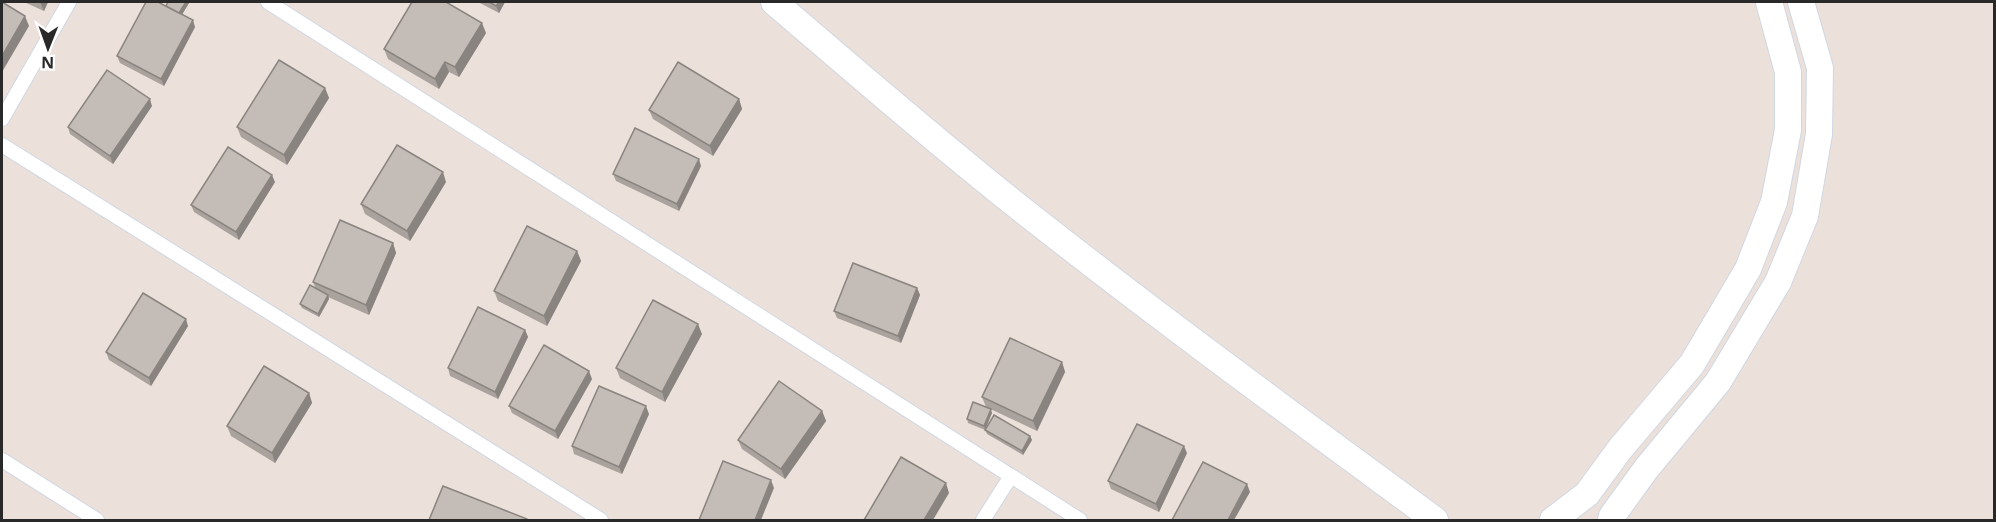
<svg xmlns="http://www.w3.org/2000/svg" width="1996" height="522" viewBox="0 0 1996 522" font-family="'Open Sans',sans-serif">
<style>
.lines{fill:none;stroke-linecap:round;stroke-linejoin:round}
.lane-casing{stroke:#cfd7e3;stroke-width:16}
.street-casing{stroke:#cfd7e3;stroke-width:28}
.lane{stroke:#fff;stroke-width:14}
.street{stroke:#fff;stroke-width:26}
.wall{fill:#a9a29d}
.shaded-wall{fill:#89847f}
.building{fill:#c4bcb6;stroke:#89847f;stroke-width:1.5}
</style>
<rect width="100%" height="100%" fill="#ece0da"/>
<g class="lines">
<!-- lane casing -->
<g class="lane-casing">
<g id="lane">
<polyline points="268,2 1080,520"/>
<polyline points="2,119 69,2"/>
<polyline points="2,145 601,520"/>
<polyline points="2,460 97,520"/>
<polyline points="983,520 1011,476"/>
</g>
</g>
<!-- street casing -->
<g class="street-casing">
<g id="street">
<path d="M774 2C861 76 948 152 1039 223 1169 325 1302 422 1435 520"/>
<polyline points="1553,520 1587,494 1620,449 1692,364 1748,269 1774,202 1788,130 1788,72 1769,2"/>
<polyline points="1611,520 1612,516 1646,469 1718,382 1778,282 1805,216 1819,134 1820,68 1801,2"/>
</g>
</g>
<!-- lane -->
<use href="#lane" class="lane"/>
<!-- street -->
<use href="#street" class="street"/>
</g>
<!-- wall -->
<g class="wall">
<polygon points="24,2 48,2 44,11"/>
<polygon points="478,2 505,2 499,13"/>
<polygon points="189,3 182,14 195,27 164,86 120,63 117,56 166,6"/>
<polygon points="486,33 459,77 449,72 439,89 388,59 384,49"/>
<polygon points="325,88 329,98 287,165 241,137 237,127"/>
<polygon points="739,99 742,109 713,156 653,119 649,110"/>
<polygon points="152,106 113,164 70,134 68,127"/>
<polygon points="701,166 679,211 616,181 613,174"/>
<polygon points="275,182 239,240 194,212 191,205"/>
<polygon points="446,182 410,241 365,214 361,204"/>
<polygon points="393,243 396,253 369,315 328,297 329,299 319,317 302,308 300,304 316,289 313,282"/>
<polygon points="577,251 581,261 547,326 498,301 494,291"/>
<polygon points="917,288 920,295 901,343 837,318 834,311"/>
<polygon points="188,326 151,386 109,360 106,352"/>
<polygon points="525,330 528,337 498,399 450,376 448,368"/>
<polygon points="702,334 665,402 620,378 616,368"/>
<polygon points="1062,362 1065,372 1037,431 986,407 982,397"/>
<polygon points="592,379 558,439 512,413 509,406"/>
<polygon points="309,393 312,403 275,463 231,436 227,426"/>
<polygon points="822,411 826,421 785,479 742,449 738,440"/>
<polygon points="992,413 985,430 968,423 967,419"/>
<polygon points="649,414 622,474 574,454 572,446"/>
<polygon points="985,430 1030,436 1032,440 1023,455 987,434"/>
<polygon points="1187,453 1159,512 1111,489 1108,481"/>
</g>
<!-- shaded-wall -->
<g class="shaded-wall">
<polygon points="40,2 48,2 44,11"/>
<polygon points="186,2 188,2 189,3 180,18 178,14"/>
<polygon points="499,2 505,2 499,13 496,6"/>
<polygon points="25,16 29,26 2,72 2,56"/>
<polygon points="193,20 195,27 164,86 161,79"/>
<polygon points="482,23 486,33 459,77 455,67"/>
<polygon points="445,62 449,72 439,89 435,79"/>
<polygon points="325,88 329,98 287,165 284,155"/>
<polygon points="150,99 152,106 113,164 110,156"/>
<polygon points="739,99 742,109 713,156 710,146"/>
<polygon points="699,159 701,166 679,211 677,204"/>
<polygon points="443,172 446,182 410,241 407,231"/>
<polygon points="272,175 275,182 239,240 236,232"/>
<polygon points="393,243 396,253 369,315 366,305"/>
<polygon points="577,251 581,261 547,326 544,316"/>
<polygon points="917,288 920,295 901,343 898,336"/>
<polygon points="328,295 329,299 319,317 318,314"/>
<polygon points="186,319 188,326 151,386 149,378"/>
<polygon points="698,324 702,334 665,402 662,392"/>
<polygon points="525,330 528,337 498,399 495,392"/>
<polygon points="1062,362 1065,372 1037,431 1033,421"/>
<polygon points="589,371 592,379 558,439 555,431"/>
<polygon points="309,393 312,403 275,463 272,453"/>
<polygon points="646,406 649,414 622,474 619,467"/>
<polygon points="991,409 992,413 985,430 984,426"/>
<polygon points="822,411 826,421 785,479 781,469"/>
<polygon points="1030,436 1032,440 1023,455 1022,451"/>
<polygon points="1184,446 1187,453 1159,512 1156,504"/>
<polygon points="771,480 774,488 761,520 755,520"/>
<polygon points="946,483 949,493 933,520 924,520"/>
<polygon points="1247,484 1250,492 1234,520 1228,520"/>
</g>
<!-- building -->
<g class="building">
<polygon points="2,2 25,16 2,56"/>
<polygon points="146,2 158,2 193,20 161,79 117,56"/>
<polygon points="168,2 186,2 179,13 166,6"/>
<polygon points="412,2 446,2 482,23 455,67 445,62 435,79 384,49"/>
<polygon points="489,2 499,2 496,6"/>
<polygon points="279,60 325,88 284,155 237,127"/>
<polygon points="678,62 739,99 710,146 649,110"/>
<polygon points="107,70 150,99 110,156 68,127"/>
<polygon points="635,128 699,159 677,204 613,174"/>
<polygon points="397,145 443,172 407,231 361,204"/>
<polygon points="228,147 272,175 236,232 191,205"/>
<polygon points="340,220 393,243 366,305 313,282"/>
<polygon points="527,226 577,251 544,316 494,291"/>
<polygon points="853,263 917,288 898,336 834,311"/>
<polygon points="310,285 328,295 318,314 300,304"/>
<polygon points="143,293 186,319 149,378 106,352"/>
<polygon points="653,300 698,324 662,392 616,368"/>
<polygon points="478,307 525,330 495,392 448,368"/>
<polygon points="1010,338 1062,362 1033,421 982,397"/>
<polygon points="544,345 589,371 555,431 509,406"/>
<polygon points="264,366 309,393 272,453 227,426"/>
<polygon points="779,381 822,411 781,469 738,440"/>
<polygon points="599,386 646,406 619,467 572,446"/>
<polygon points="973,402 991,409 984,426 967,419"/>
<polygon points="994,415 1030,436 1022,451 985,430"/>
<polygon points="1137,424 1184,446 1156,504 1108,481"/>
<polygon points="901,457 946,483 924,520 864,520"/>
<polygon points="723,461 771,480 755,520 699,520"/>
<polygon points="1203,462 1247,484 1228,520 1172,520"/>
<polygon points="443,486 527,519 527,520 429,520"/>
</g>
<!-- border -->
<rect width="1996" height="522" fill="none" stroke="#292929" stroke-width="6"/>
<!-- north arrow -->
<g transform="translate(48 48) rotate(181)" stroke="#ffffff" stroke-width="4.5" paint-order="stroke">
<path d="M0-4.5L10 22L0 15L-10 22Z" fill="#292929"/>
<text y="-9" font-size="16" font-weight="bold" text-anchor="middle" fill="#292929">N</text>
</g>
</svg>
